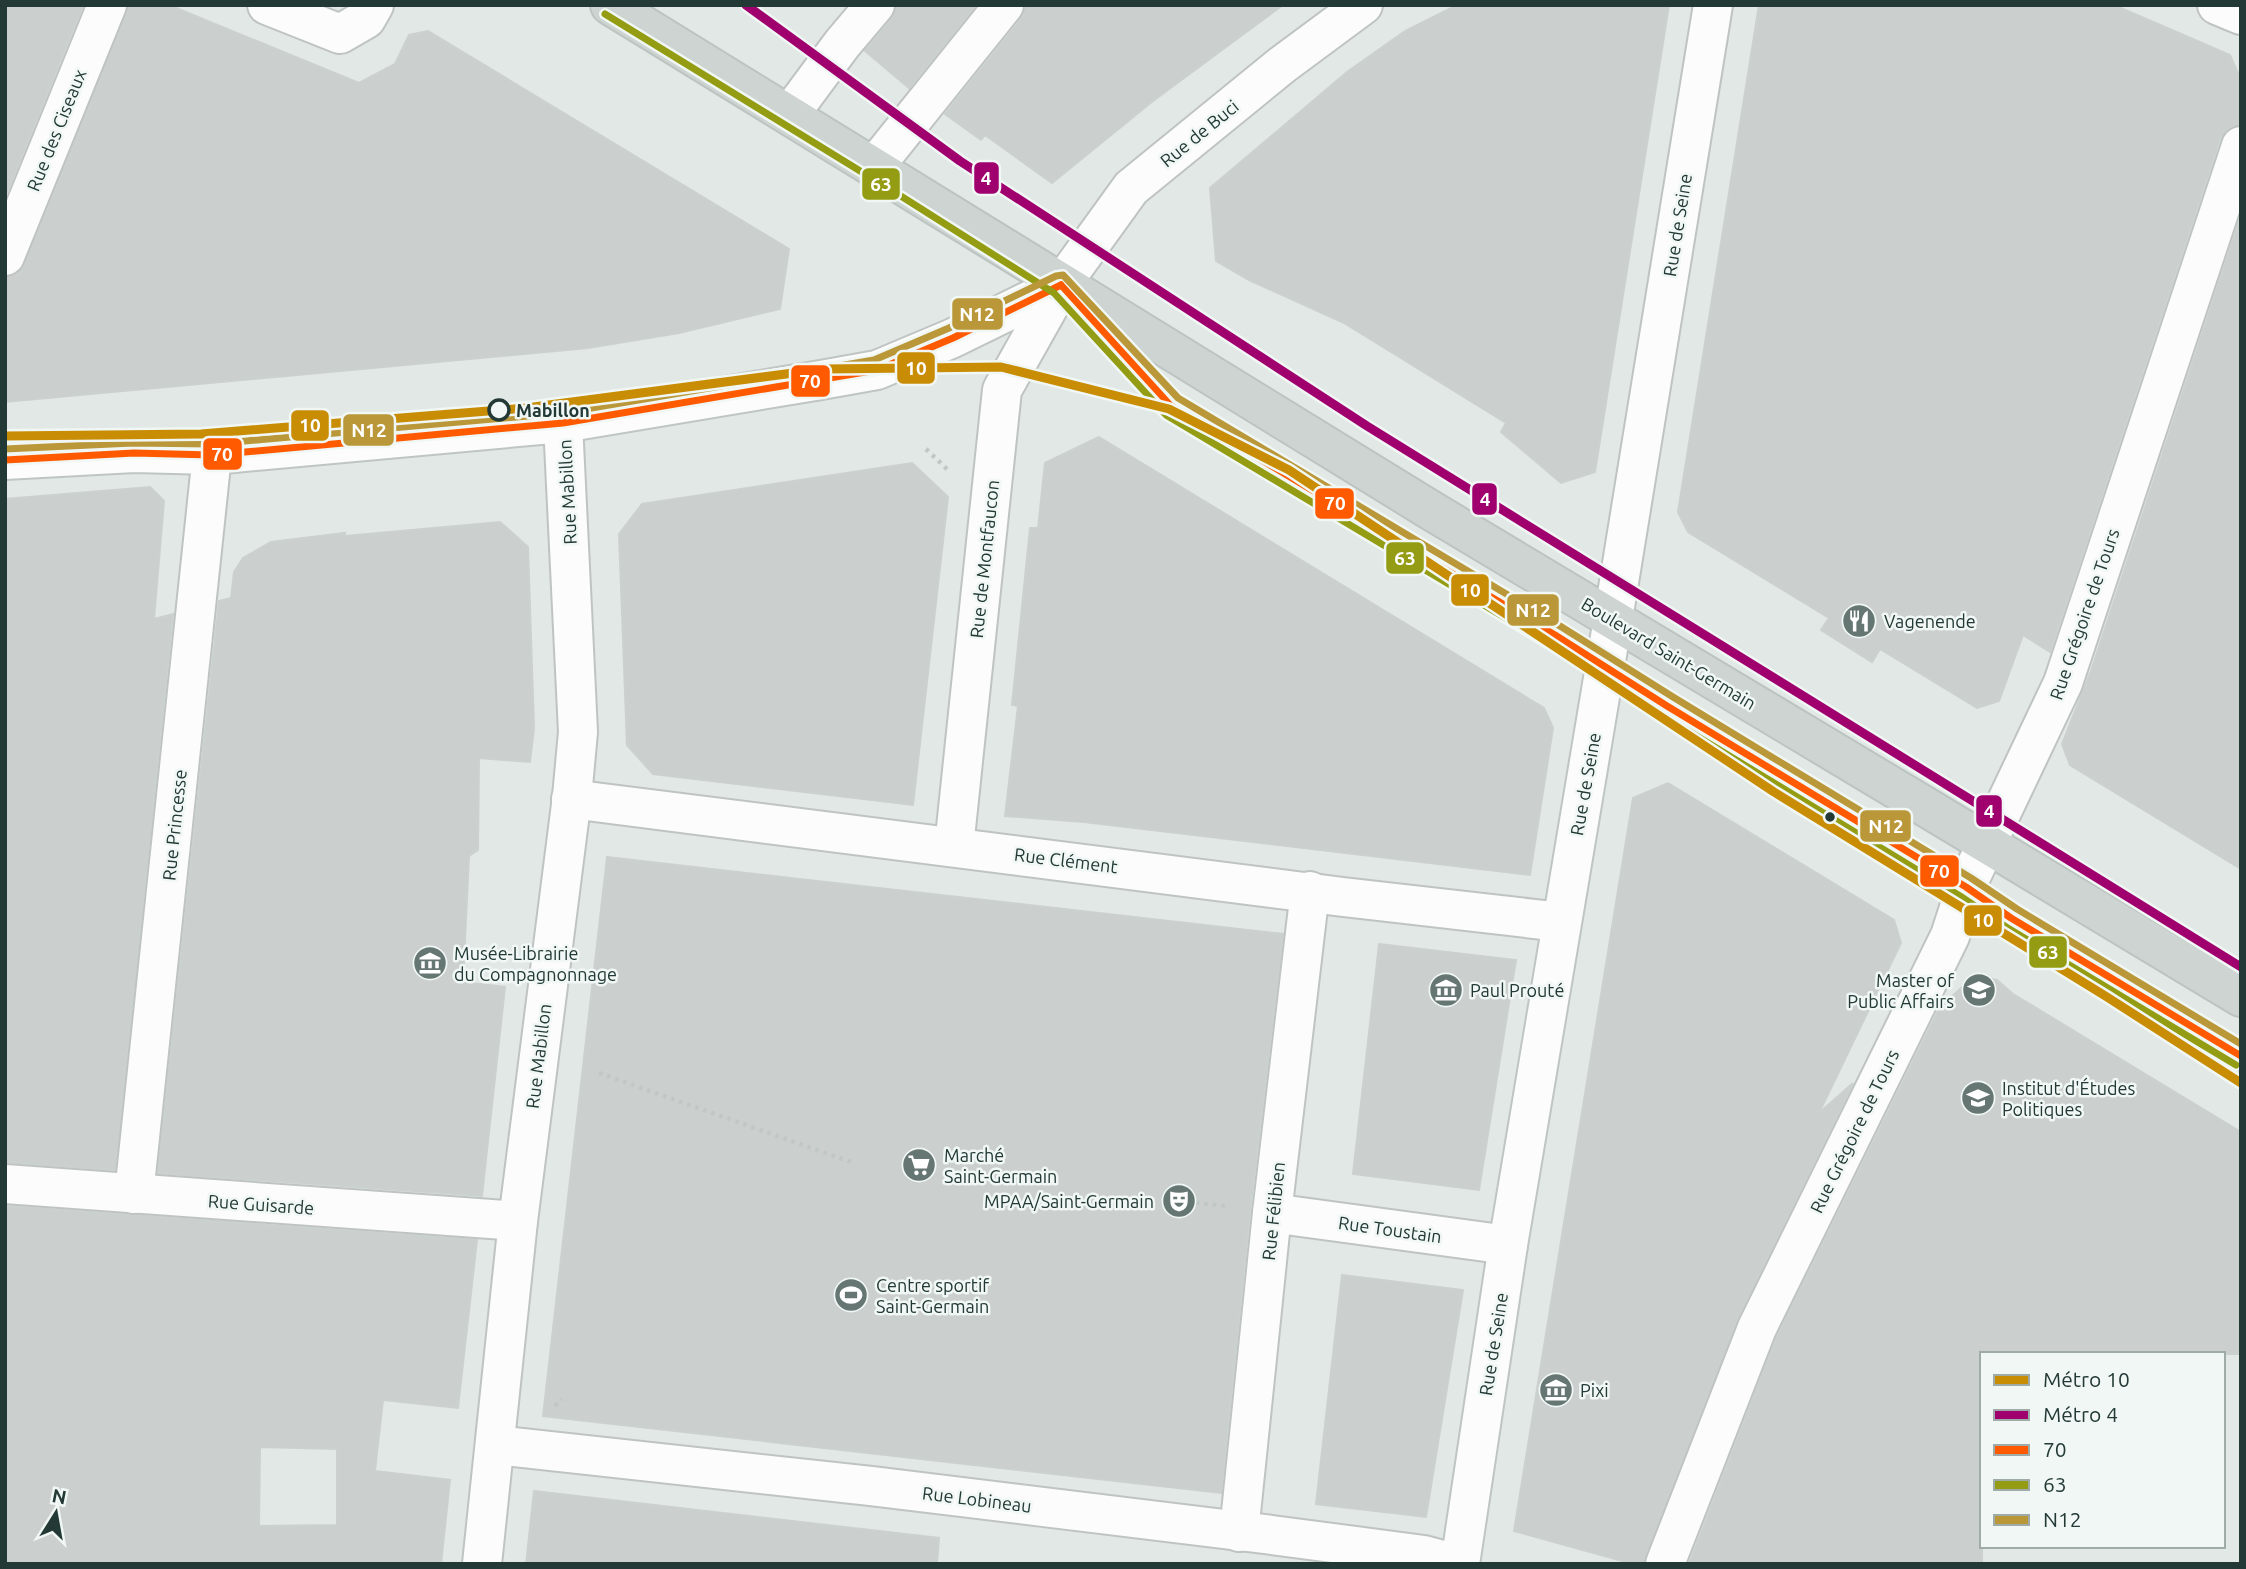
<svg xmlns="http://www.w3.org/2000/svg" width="2246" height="1569" viewBox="0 0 2246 1569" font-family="Ubuntu,sans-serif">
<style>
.building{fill:#cbd0ce;stroke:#cbd1ce;stroke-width:2;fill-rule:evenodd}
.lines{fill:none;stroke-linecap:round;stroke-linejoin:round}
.lane-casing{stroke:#bfc4c2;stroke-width:30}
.street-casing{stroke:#bfc4c2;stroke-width:42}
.secondary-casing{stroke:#bfc5c3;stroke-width:42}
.primary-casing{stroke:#bcc4c2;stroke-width:42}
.path{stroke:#c0c8c5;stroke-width:4.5;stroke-dasharray:3.5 5;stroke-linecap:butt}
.lane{stroke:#fbfcfb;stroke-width:26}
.street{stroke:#fbfcfb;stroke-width:38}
.secondary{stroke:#fbfcfb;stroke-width:38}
.primary{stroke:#cdd4d2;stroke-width:38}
.bus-1-casing{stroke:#f0f7f4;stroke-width:12}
.bus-2-casing{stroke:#f0f7f4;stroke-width:12}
.bus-3-casing{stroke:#f0f7f4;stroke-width:12}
.bus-1{stroke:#ff5a00;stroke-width:7}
.bus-2{stroke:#949c13;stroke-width:7}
.bus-3{stroke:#ba9839;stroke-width:7}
.metro-1-casing{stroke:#f0f7f4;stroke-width:14}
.metro-2-casing{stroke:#f0f7f4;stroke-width:14}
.metro-1{stroke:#c98d05;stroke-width:9}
.metro-2{stroke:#a0006e;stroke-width:9}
.stop-dot{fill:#f0f7f4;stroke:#223935;stroke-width:3.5}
.bus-dot{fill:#223935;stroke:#f0f7f4;stroke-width:2.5}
.labels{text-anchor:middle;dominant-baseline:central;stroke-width:5;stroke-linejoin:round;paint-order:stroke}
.street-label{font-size:18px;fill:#223935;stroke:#f0f7f4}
.stop-label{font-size:18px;font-weight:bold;fill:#223935;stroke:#f0f7f4;text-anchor:start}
.poi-label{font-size:18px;fill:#223935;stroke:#f0f7f4;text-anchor:start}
.line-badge{stroke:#f0f7f4;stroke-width:2.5}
.badge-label{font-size:19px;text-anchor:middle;font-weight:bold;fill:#fff}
</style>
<rect width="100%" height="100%" fill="#e2e8e5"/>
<!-- building -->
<g class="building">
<polygon points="5,5 83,5 5,197"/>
<polygon points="128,5 169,5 359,83 395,64 409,35 428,31 789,249 780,309 679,333 588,348 5,402 5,277 18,274 25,264 127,13"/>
<polygon points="896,5 976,5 909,88 865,51 892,19"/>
<polygon points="1025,5 1283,5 1153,101 1052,183 985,135 981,140 945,114 1021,19"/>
<polygon points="1457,5 1669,5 1595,472 1561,483 1501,432 1506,423 1344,323 1249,280 1216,261 1210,188 1347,72 1405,31"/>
<polygon points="1759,5 2114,5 2230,55 2241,80 2241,125 2227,129 2220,139 2050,652 2023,635 1999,701 1977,708 1880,649 1872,662 1821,630 1829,618 1688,532 1678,512"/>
<polygon points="2241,216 2241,869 2070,765 2062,744 2091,671"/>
<polygon points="1099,437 1544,708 1553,728 1530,875 1084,822 1005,816 1018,706 1012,705 1030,528 1038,528 1045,463"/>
<polygon points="912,463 948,497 913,805 653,774 627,745 619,534 642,504"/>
<polygon points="150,487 164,501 154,619 173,614 115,1170 5,1162 5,499"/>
<polygon points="500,522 528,547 534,728 530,762 479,758 478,850 469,856 463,982 505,987 482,1196 158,1173 219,601 231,598 234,572 243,558 271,542 345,533 345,536"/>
<polygon points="1668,783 1894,920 1901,943 1819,1113 1853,1083 1737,1320 1645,1556 1644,1564 1633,1564 1514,1531 1633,798"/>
<polygon points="607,857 1283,934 1250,1211 1221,1493 543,1416"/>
<polygon points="1379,944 1516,960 1479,1190 1353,1174"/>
<polygon points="1980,977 1997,980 2013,994 2241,1132 2241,1354 1982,1354 1982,1564 1689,1564 1777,1337 1940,1007 1970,980"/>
<path d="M5 1206 477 1240 458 1408 383 1400 375 1471 450 1480 441 1564H5ZM260 1447 337 1449V1525L259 1526Z"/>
<polygon points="1342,1275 1463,1290 1426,1517 1316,1504"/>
<polygon points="534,1491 939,1538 937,1564 526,1564"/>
</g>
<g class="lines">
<!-- lane casing -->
<g class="lane-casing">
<polyline id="lane" points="1081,307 1171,406 1555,635 1667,706 1966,887 2011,918 2241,1056"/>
</g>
<!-- street casing -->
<g class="street-casing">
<g id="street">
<polyline points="267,5 340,34 366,19 374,5"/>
<polyline points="2217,5 2241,15"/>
<polyline points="790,114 842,44 875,5"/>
<polyline points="874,167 1004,5"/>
<polyline points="5,256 107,5"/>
<polyline points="1613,619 1713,5"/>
<polyline points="571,799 1343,897 1561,922"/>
<polyline points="954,847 1002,390 1061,285 1131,188 1282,65 1363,5"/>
<polyline points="5,1184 518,1221"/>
<polyline points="134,1194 212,455"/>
<polyline points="1272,1213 1508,1245"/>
<polyline points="496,1445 871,1486 1272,1535 1424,1555 1457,1564"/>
<polyline points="1239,1532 1272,1213 1310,891"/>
<polyline points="482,1564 518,1221 572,797 578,732 563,423"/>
<polyline points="1665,1564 1757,1328 1950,936 1966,887 2063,683 2241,146"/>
</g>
</g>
<!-- secondary casing -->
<g class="secondary-casing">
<g id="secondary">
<polyline points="5,460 134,453 212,455 563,423 821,380 877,370 953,338 1061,285"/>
<polyline points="1460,1564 1508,1245 1613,619"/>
</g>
</g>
<!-- primary casing -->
<g class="primary-casing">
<path id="primary" d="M610 5C883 171 1153 342 1427 508 1697 672 1971 832 2241 997"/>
</g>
<!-- path -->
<g class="path">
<polyline points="926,449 948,470"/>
<polyline points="599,1073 851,1162"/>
<polyline points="1179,1201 1227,1206"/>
<polyline points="555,1406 562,1399"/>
</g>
<!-- lane -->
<use href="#lane" class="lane"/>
<!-- street -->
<use href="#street" class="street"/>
<!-- secondary -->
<use href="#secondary" class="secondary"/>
<!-- primary -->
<use href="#primary" class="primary"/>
<!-- bus-1 casing -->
<g class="bus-1-casing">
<g id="bus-1">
<polyline points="1061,285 1171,406 1555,635 1667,706 1966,887 2011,918 2241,1056"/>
<polyline points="5,460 134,453 212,455 563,423 877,370 953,338 1061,285"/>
</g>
</g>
<!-- bus-2 casing -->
<g class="bus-2-casing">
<polyline id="bus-2" points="605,14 904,198 1054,293 1166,415 1549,644 1662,715 1960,896 2006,927 2236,1065"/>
</g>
<!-- bus-3 casing -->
<g class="bus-3-casing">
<polyline id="bus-3" points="5,449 133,443 212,444 562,413 874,360 949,328 1056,276 1063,275 1178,398 1560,626 1673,697 1971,878 2017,909 2241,1044"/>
</g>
<!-- bus-1 -->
<use href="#bus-1" class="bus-1"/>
<!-- bus-2 -->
<use href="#bus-2" class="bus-2"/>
<!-- bus-3 -->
<use href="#bus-3" class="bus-3"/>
<!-- metro-1 casing -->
<g class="metro-1-casing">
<polyline id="metro-1" points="5,436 201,434 526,408 824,369 1001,367 1169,409 1289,470 1774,792 2107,997 2241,1083"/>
</g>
<!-- metro-2 casing -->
<g class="metro-2-casing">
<polyline id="metro-2" points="746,5 960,161 1367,426 2241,967"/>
</g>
<!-- metro-1 -->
<use href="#metro-1" class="metro-1"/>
<!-- metro-2 -->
<use href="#metro-2" class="metro-2"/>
</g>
<!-- icons -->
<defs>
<g id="restaurant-disc" transform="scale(1.75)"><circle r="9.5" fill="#657673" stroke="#f0f7f4"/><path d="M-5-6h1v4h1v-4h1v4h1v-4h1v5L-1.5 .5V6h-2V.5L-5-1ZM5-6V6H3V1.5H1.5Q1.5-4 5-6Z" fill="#fff"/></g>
<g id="museum-disc" transform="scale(1.75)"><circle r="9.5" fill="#657673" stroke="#f0f7f4"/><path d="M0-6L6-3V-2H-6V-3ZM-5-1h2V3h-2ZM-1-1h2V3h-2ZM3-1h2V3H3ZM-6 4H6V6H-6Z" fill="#fff"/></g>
<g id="university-disc" transform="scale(1.75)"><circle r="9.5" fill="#657673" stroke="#f0f7f4"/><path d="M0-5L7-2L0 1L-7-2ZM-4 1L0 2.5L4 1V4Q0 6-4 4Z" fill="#fff"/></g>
<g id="supermarket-disc" transform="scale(1.75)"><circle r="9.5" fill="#657673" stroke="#f0f7f4"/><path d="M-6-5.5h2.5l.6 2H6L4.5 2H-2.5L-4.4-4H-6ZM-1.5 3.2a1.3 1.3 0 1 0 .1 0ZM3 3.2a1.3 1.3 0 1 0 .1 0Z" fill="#fff"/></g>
<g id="theatre-disc" transform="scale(1.75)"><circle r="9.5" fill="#657673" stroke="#f0f7f4"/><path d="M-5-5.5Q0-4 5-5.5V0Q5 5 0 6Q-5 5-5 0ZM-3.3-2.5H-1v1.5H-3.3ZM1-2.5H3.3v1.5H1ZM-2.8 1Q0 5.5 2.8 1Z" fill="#fff"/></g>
<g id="stadium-disc" transform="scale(1.75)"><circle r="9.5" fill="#657673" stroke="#f0f7f4"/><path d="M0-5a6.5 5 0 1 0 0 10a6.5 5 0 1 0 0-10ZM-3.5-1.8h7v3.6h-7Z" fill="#fff"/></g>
</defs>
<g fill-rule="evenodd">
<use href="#restaurant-disc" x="1859" y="621"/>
<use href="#museum-disc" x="430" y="963"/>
<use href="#museum-disc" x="1446" y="990"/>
<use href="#university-disc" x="1979" y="990"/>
<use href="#university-disc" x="1978" y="1098"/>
<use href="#supermarket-disc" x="919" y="1165"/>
<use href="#theatre-disc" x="1179" y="1201"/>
<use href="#stadium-disc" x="851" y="1295"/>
<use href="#museum-disc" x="1556" y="1390"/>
</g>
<!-- markers -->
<circle class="stop-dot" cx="499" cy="410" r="10"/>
<circle class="bus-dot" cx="1830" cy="817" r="6"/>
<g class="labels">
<!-- street labels -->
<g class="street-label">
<text transform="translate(56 130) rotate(-68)">Rue des Ciseaux</text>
<text transform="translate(1199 133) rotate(-39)">Rue de Buci</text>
<text transform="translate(1677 225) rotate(-81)">Rue de Seine</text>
<text transform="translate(567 492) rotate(-93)">Rue Mabillon</text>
<text transform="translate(984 559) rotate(-84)">Rue de Montfaucon</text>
<text transform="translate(2084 614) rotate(-71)">Rue Grégoire de Tours</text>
<text transform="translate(1669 653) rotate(31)">Boulevard Saint-Germain</text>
<text transform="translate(1585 784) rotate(-80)">Rue de Seine</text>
<text transform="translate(174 825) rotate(-84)">Rue Princesse</text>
<text transform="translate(1066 860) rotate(7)">Rue Clément</text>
<text transform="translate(538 1056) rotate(-83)">Rue Mabillon</text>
<text transform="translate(1854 1131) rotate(-64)">Rue Grégoire de Tours</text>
<text transform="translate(261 1204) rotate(4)">Rue Guisarde</text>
<text transform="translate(1273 1211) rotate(-84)">Rue Félibien</text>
<text transform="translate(1390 1229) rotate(8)">Rue Toustain</text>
<text transform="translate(1493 1344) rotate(-81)">Rue de Seine</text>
<text transform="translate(977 1499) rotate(7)">Rue Lobineau</text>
</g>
<!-- stop labels -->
<g class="stop-label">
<text x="516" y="410">Mabillon</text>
</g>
<!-- poi labels -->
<g class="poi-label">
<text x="1884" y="621">Vagenende</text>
<text x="454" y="953">Musée-Librairie<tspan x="454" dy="21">du Compagnonnage</tspan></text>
<text x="1954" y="980" text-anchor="end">Master of<tspan x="1954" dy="21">Public Affairs</tspan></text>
<text x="1470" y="990">Paul Prouté</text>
<text x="2002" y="1088">Institut d'Études<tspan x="2002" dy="21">Politiques</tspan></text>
<text x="944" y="1155">Marché<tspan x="944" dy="21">Saint-Germain</tspan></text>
<text x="1154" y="1201" text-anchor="end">MPAA/Saint-Germain</text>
<text x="876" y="1285">Centre sportif<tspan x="876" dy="21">Saint-Germain</tspan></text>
<text x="1580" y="1390">Pixi</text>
</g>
</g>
<g class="line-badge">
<rect x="973" y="161" width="27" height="34" rx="7" fill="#a0006e"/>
<rect x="861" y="167" width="40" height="34" rx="7" fill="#949c13"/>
<rect x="951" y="297" width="53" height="34" rx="7" fill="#ba9839"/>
<rect x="896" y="351" width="40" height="34" rx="7" fill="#c98d05"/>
<rect x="790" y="364" width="41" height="34" rx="7" fill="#ff5a00"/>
<rect x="290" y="409" width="40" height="33" rx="7" fill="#c98d05"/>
<rect x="342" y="413" width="53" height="34" rx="7" fill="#ba9839"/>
<rect x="202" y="437" width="41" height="34" rx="7" fill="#ff5a00"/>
<rect x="1471" y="482" width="27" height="34" rx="7" fill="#a0006e"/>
<rect x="1314" y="487" width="41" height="33" rx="7" fill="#ff5a00"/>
<rect x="1385" y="541" width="40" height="34" rx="7" fill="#949c13"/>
<rect x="1450" y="573" width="40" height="34" rx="7" fill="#c98d05"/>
<rect x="1506" y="593" width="54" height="34" rx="7" fill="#ba9839"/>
<rect x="1975" y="794" width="28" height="34" rx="7" fill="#a0006e"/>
<rect x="1859" y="809" width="53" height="34" rx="7" fill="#ba9839"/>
<rect x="1919" y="854" width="41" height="34" rx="7" fill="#ff5a00"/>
<rect x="1963" y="904" width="40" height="33" rx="7" fill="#c98d05"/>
<rect x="2028" y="935" width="40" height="34" rx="7" fill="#949c13"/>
</g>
<g class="badge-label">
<text x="986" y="185">4</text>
<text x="881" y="191">63</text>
<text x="977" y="321">N12</text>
<text x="916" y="375">10</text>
<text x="810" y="388">70</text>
<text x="310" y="432">10</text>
<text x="369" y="437">N12</text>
<text x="222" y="461">70</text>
<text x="1485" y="506">4</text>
<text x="1335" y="510">70</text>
<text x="1405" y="565">63</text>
<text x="1470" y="597">10</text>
<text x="1533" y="617">N12</text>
<text x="1989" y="818">4</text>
<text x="1886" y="833">N12</text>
<text x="1939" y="878">70</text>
<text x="1983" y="927">10</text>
<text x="2048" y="959">63</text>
</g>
<!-- border -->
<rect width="2246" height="1569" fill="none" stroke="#223935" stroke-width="14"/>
<!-- legend -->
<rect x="1980" y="1352" width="245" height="196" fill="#f0f7f4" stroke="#9eaba8" stroke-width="2"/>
<rect x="1994" y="1375" width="35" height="10" fill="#c98d05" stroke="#9eaba8" stroke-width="2"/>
<text x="2043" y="1387" font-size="21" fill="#223935">Métro 10</text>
<rect x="1994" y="1410" width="35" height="10" fill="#a0006e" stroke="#9eaba8" stroke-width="2"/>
<text x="2043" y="1422" font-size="21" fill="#223935">Métro 4</text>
<rect x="1994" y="1445" width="35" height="10" fill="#ff5a00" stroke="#9eaba8" stroke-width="2"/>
<text x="2043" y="1457" font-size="21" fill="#223935">70</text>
<rect x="1994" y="1480" width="35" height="10" fill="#949c13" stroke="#9eaba8" stroke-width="2"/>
<text x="2043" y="1492" font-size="21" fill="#223935">63</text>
<rect x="1994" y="1515" width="35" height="10" fill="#ba9839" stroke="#9eaba8" stroke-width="2"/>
<text x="2043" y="1527" font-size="21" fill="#223935">N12</text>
<!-- north arrow -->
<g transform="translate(56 1513) rotate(11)" stroke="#f0f7f4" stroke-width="5" paint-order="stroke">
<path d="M0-5L12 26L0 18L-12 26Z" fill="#223935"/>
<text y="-10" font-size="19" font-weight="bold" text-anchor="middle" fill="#223935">N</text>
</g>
</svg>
